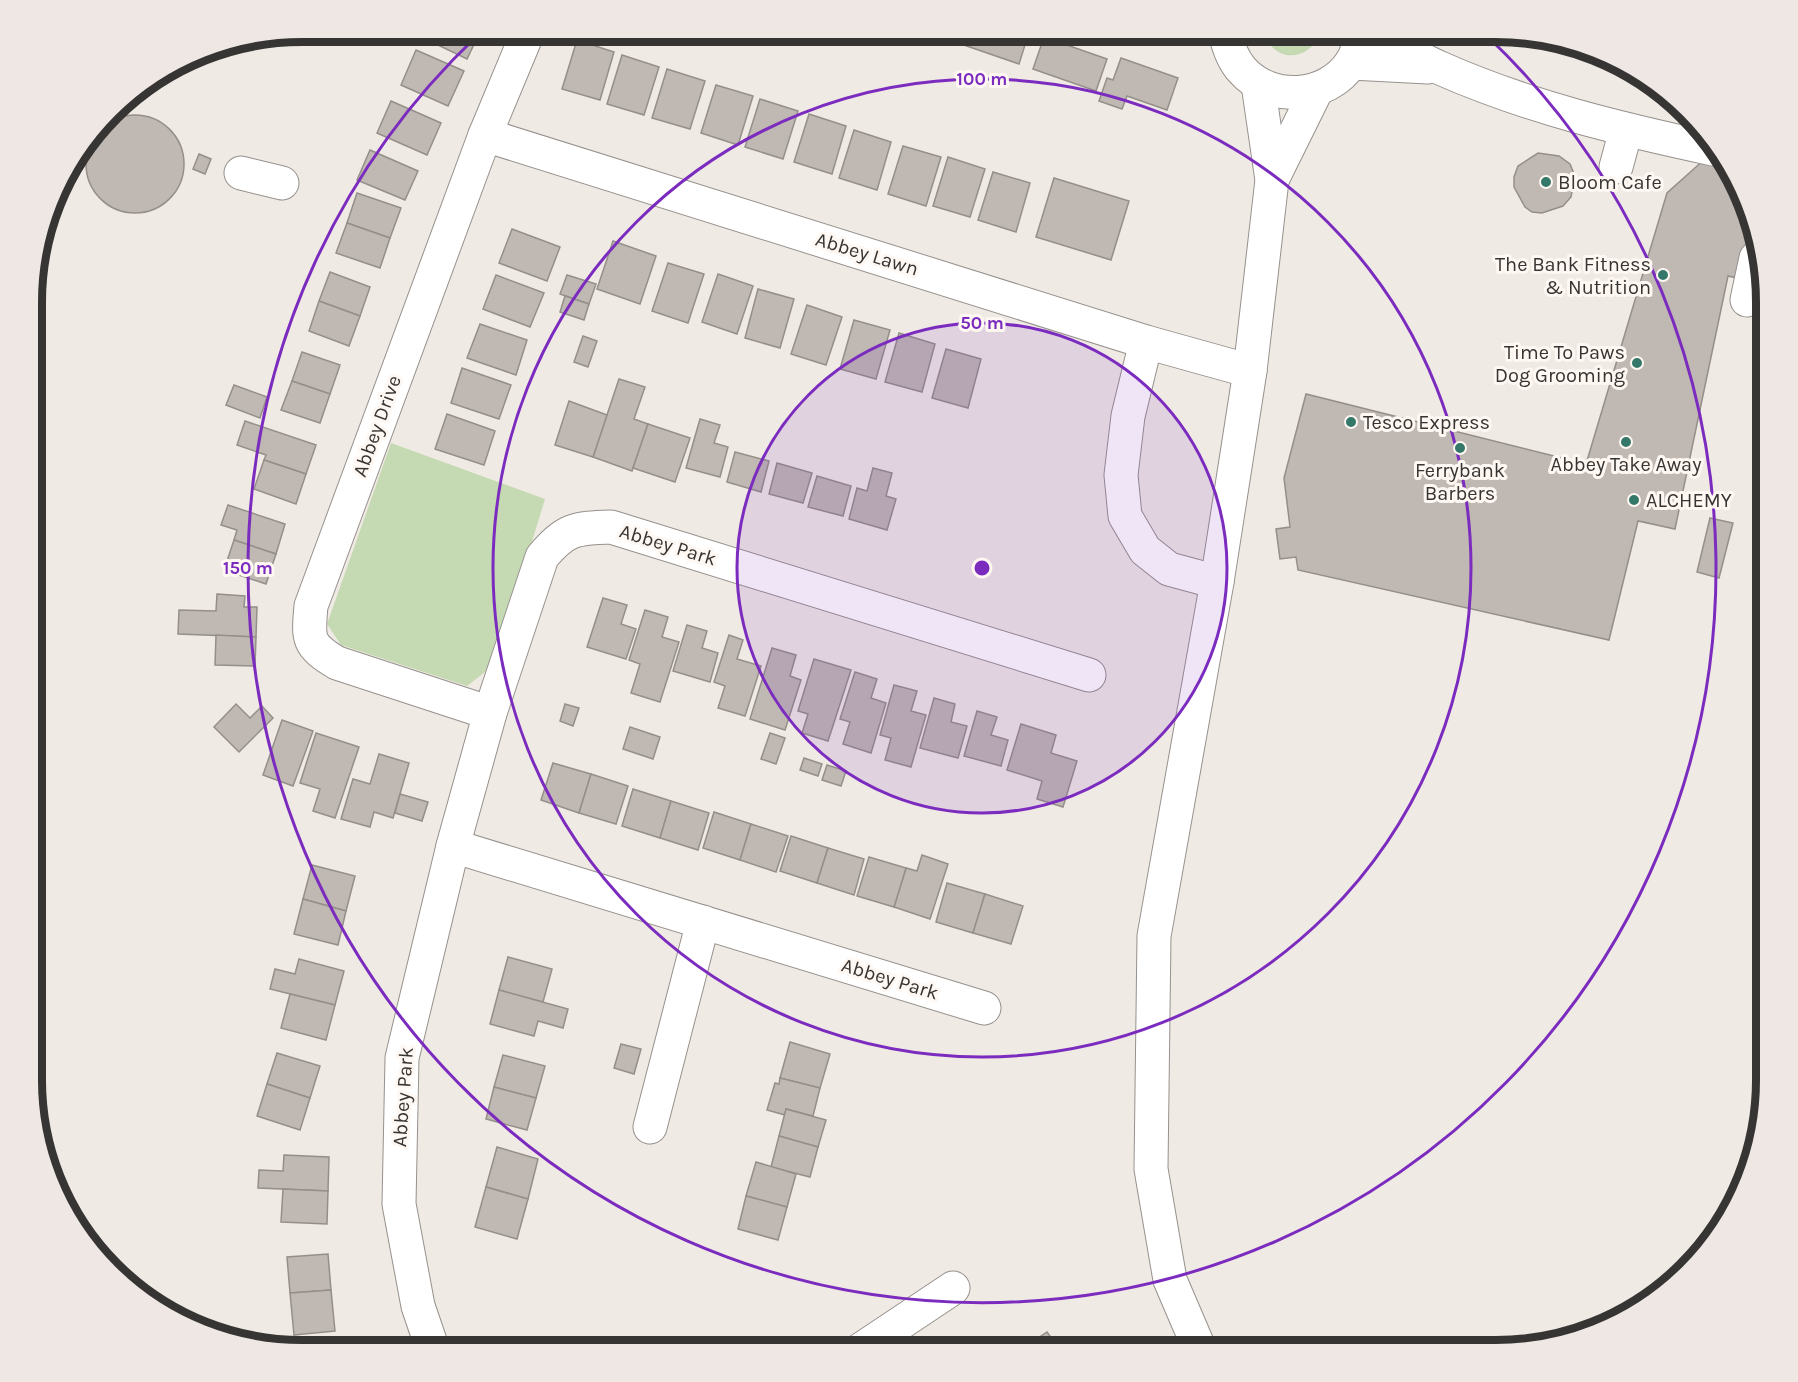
<svg xmlns="http://www.w3.org/2000/svg" width="1798" height="1382" viewBox="0 0 1798 1382" font-family="Karla,sans-serif">
<style>
.green{fill:#c5dab2}
.building{fill:#bfb8b3;stroke:#958f8a;stroke-width:1.5}
.lines{fill:none;stroke-linecap:round;stroke-linejoin:round}
.minor-casing{stroke:#97918d;stroke-width:35}
.minor{stroke:#fff;stroke-width:33}
.ring{fill:none;stroke:#7b2cbf;stroke-width:3}
.poi-dot{fill:#34786a;stroke:#fef7f2;stroke-width:2}
.labels{text-anchor:middle;dominant-baseline:central;stroke-width:6;stroke-linejoin:round;paint-order:stroke}
.poi-label{font-size:20px;fill:#373533;stroke:#fef7f2;text-anchor:start}
.street-label{font-size:20px;fill:#373533;stroke:#fef7f2}
.rim{fill:none;stroke:#373533;stroke-width:8}
.centre{fill:#7b2cbf;stroke:#fef7f2;stroke-width:3}
.ring-label{font-size:18px;text-anchor:middle;font-weight:bold;fill:#7b2cbf;stroke:#fef7f2;stroke-width:6;stroke-linejoin:round;paint-order:stroke}
</style>
<rect width="100%" height="100%" fill="#f0eae4"/>
<!-- green -->
<g class="green">
<path d="M1264 32H1321C1310 62 1273 64 1264 32Z"/>
<polygon points="391,443 545,499 494,665 467,686 341,645 327,624"/>
</g>
<!-- building -->
<g class="building">
<polygon points="411,32 480,32 467,59"/>
<polygon points="958,32 1029,32 1019,64 955,42"/>
<polygon points="1044,37 1107,59 1096,91 1033,69"/>
<polygon points="577,40 614,52 600,100 562,89"/>
<polygon points="416,50 464,71 448,106 401,85"/>
<polygon points="622,55 659,67 644,115 607,104"/>
<polygon points="1121,58 1178,78 1167,110 1127,96 1122,109 1099,101 1107,78 1113,80"/>
<polygon points="667,69 705,81 690,129 652,118"/>
<polygon points="716,85 753,96 738,145 701,133"/>
<polygon points="760,99 798,111 783,159 745,147"/>
<polygon points="391,101 441,123 427,155 377,133"/>
<polygon points="809,114 846,126 832,174 794,162"/>
<circle cx="135" cy="164" r="49"/>
<polygon points="854,130 891,142 877,190 839,178"/>
<polygon points="903,146 941,157 926,206 888,194"/>
<polygon points="370,150 418,171 405,200 357,180"/>
<polygon points="1538,153 1559,156 1570,164 1575,176 1571,197 1563,206 1542,213 1532,212 1525,207 1514,187 1514,177 1518,166"/>
<polygon points="199,154 211,159 205,174 193,169"/>
<polygon points="948,157 985,169 970,217 933,206"/>
<polygon points="1706,158 1725,164 1739,182 1753,242 1745,280 1728,276 1675,529 1638,521 1609,640 1298,570 1296,557 1280,559 1276,529 1290,527 1284,478 1306,394 1586,464 1667,193"/>
<polygon points="993,172 1030,183 1016,232 978,220"/>
<polygon points="1054,178 1129,201 1111,260 1036,237"/>
<polygon points="357,193 401,208 390,238 347,223"/>
<polygon points="347,223 390,238 380,268 336,253"/>
<polygon points="512,229 560,247 547,281 499,263"/>
<polygon points="613,241 656,256 640,304 597,289"/>
<polygon points="668,263 704,274 688,323 652,311"/>
<polygon points="330,272 370,287 360,316 319,301"/>
<polygon points="718,274 753,286 737,334 702,322"/>
<polygon points="496,275 544,293 530,327 483,309"/>
<polygon points="567,275 596,284 589,304 560,294"/>
<polygon points="758,289 794,299 780,348 745,338"/>
<polygon points="565,296 589,304 584,320 560,312"/>
<polygon points="319,301 360,316 349,346 309,331"/>
<polygon points="807,305 842,317 826,365 791,354"/>
<polygon points="854,320 890,330 876,379 840,369"/>
<polygon points="480,324 527,340 516,375 467,358"/>
<polygon points="899,333 935,344 922,392 885,382"/>
<polygon points="583,336 597,341 588,367 574,362"/>
<polygon points="946,349 981,359 968,408 932,398"/>
<polygon points="302,352 340,365 330,394 292,381"/>
<polygon points="462,368 511,385 499,419 451,403"/>
<polygon points="619,379 645,387 634,419 648,424 632,471 593,457"/>
<polygon points="292,381 330,394 320,423 281,410"/>
<polygon points="234,385 267,397 260,418 226,405"/>
<polygon points="569,401 607,415 593,457 555,445"/>
<polygon points="447,414 495,431 484,465 435,449"/>
<polygon points="700,419 720,425 714,443 728,447 720,477 686,468"/>
<polygon points="245,421 316,445 306,474 264,460 266,455 237,445"/>
<polygon points="648,424 690,438 675,482 633,468"/>
<polygon points="735,452 769,461 761,492 727,482"/>
<polygon points="264,460 306,474 296,504 254,489"/>
<polygon points="777,463 812,473 803,503 769,494"/>
<polygon points="873,468 892,473 886,496 896,499 887,530 849,519 857,488 867,491"/>
<polygon points="817,476 851,486 843,516 808,507"/>
<polygon points="228,505 285,524 276,554 234,540 237,530 221,525"/>
<polygon points="1710,518 1733,523 1719,578 1697,572"/>
<polygon points="234,540 276,554 266,584 224,570"/>
<polygon points="217,594 245,596 244,607 257,607 256,637 178,634 179,610 216,611"/>
<polygon points="603,598 627,605 621,624 636,629 626,659 587,647"/>
<polygon points="645,610 668,617 662,637 679,642 660,702 631,693 640,664 629,660"/>
<polygon points="687,625 707,631 702,648 718,653 710,682 673,671"/>
<polygon points="216,635 256,637 255,666 215,665"/>
<polygon points="729,635 743,640 737,659 761,666 745,716 718,708 725,686 714,682"/>
<polygon points="772,648 796,655 790,676 801,680 785,730 750,719"/>
<polygon points="814,659 851,670 828,741 802,733 808,714 798,711"/>
<polygon points="855,672 877,679 871,698 886,703 871,753 843,744 850,722 840,719"/>
<polygon points="894,685 917,691 911,711 926,715 911,767 885,760 891,738 880,735"/>
<polygon points="934,698 955,704 951,722 967,726 958,758 920,748"/>
<polygon points="236,704 250,718 262,706 273,718 239,752 214,727"/>
<polygon points="565,704 579,708 573,726 560,721"/>
<polygon points="977,711 997,717 991,735 1008,740 1001,766 964,756"/>
<polygon points="282,720 313,731 293,786 263,775"/>
<polygon points="1021,724 1056,735 1051,753 1077,761 1063,807 1037,799 1042,781 1007,770"/>
<polygon points="630,727 660,737 653,759 623,749"/>
<polygon points="316,733 359,747 335,818 313,811 320,789 300,783"/>
<polygon points="770,733 785,738 776,764 761,759"/>
<polygon points="379,754 409,763 393,818 374,812 370,827 341,819 353,779 370,784"/>
<polygon points="804,758 822,764 818,776 800,770"/>
<polygon points="553,763 591,774 579,813 541,800"/>
<polygon points="827,765 846,771 841,786 822,780"/>
<polygon points="591,774 628,786 616,824 579,813"/>
<polygon points="633,789 671,801 660,838 622,826"/>
<polygon points="400,794 428,802 422,821 395,813"/>
<polygon points="671,801 709,813 698,850 660,838"/>
<polygon points="714,812 751,824 740,860 703,848"/>
<polygon points="751,824 788,836 776,872 740,860"/>
<polygon points="791,836 828,848 817,883 780,871"/>
<polygon points="828,848 864,859 854,895 817,883"/>
<polygon points="922,855 948,864 930,919 894,907 906,868 917,871"/>
<polygon points="869,857 906,868 894,907 857,896"/>
<polygon points="312,865 355,876 346,911 303,899"/>
<polygon points="947,883 985,894 973,933 936,922"/>
<polygon points="985,894 1023,906 1011,944 973,933"/>
<polygon points="303,899 346,911 338,945 294,934"/>
<polygon points="508,957 552,969 543,1002 499,990"/>
<polygon points="299,959 344,971 335,1005 270,989 275,969 295,974"/>
<polygon points="499,990 568,1009 563,1028 538,1021 534,1036 490,1024"/>
<polygon points="290,994 335,1005 326,1040 281,1028"/>
<polygon points="790,1042 830,1054 820,1088 780,1078"/>
<polygon points="621,1044 641,1049 634,1074 614,1068"/>
<polygon points="277,1053 320,1066 310,1098 267,1084"/>
<polygon points="503,1055 545,1066 536,1098 494,1087"/>
<polygon points="780,1078 820,1088 813,1116 786,1109 785,1115 767,1110 775,1083 779,1084"/>
<polygon points="267,1084 310,1098 300,1130 257,1116"/>
<polygon points="494,1087 536,1098 527,1130 486,1119"/>
<polygon points="786,1109 826,1120 818,1147 779,1136"/>
<polygon points="779,1136 818,1147 810,1177 771,1167"/>
<polygon points="497,1147 538,1159 528,1199 486,1187"/>
<polygon points="284,1155 329,1157 328,1191 258,1188 259,1170 283,1171"/>
<polygon points="756,1162 796,1174 787,1207 746,1196"/>
<polygon points="486,1187 528,1199 517,1239 475,1227"/>
<polygon points="283,1189 328,1191 327,1224 281,1222"/>
<polygon points="746,1196 787,1207 778,1240 738,1229"/>
<polygon points="328,1254 331,1290 290,1293 287,1257"/>
<polygon points="331,1290 335,1331 294,1335 290,1293"/>
<polygon points="1047,1332 1060,1350 1020,1350"/>
</g>
<g class="lines">
<!-- minor casing -->
<g class="minor-casing">
<g id="minor">
<path d="M1225 32C1228 46 1232 59 1242 70 1271 103 1327 99 1351 63 1357 54 1360 42 1362 32"/>
<path d="M1371 32C1394 44 1417 58 1440 68 1528 107 1620 129 1713 149"/>
<polyline points="1351,63 1428,67"/>
<polyline points="485,135 1146,342 1250,371"/>
<polyline points="1616,167 1626,130"/>
<polyline points="241,173 282,183"/>
<polyline points="1272,180 1317,89"/>
<polyline points="1747,300 1756,258"/>
<polyline points="1146,342 1128,416 1121,475 1125,516 1145,550 1169,569 1217,582"/>
<path d="M490 713 337 663C307 645 308 639 311 606L485 135 528 32"/>
<polyline points="453,846 984,1008"/>
<polyline points="650,1127 703,922"/>
<path d="M433 1350 418 1306 399 1204 402 1058 453 846 490 713 542 557C565 529 575 528 611 527L1089 675"/>
<polyline points="860,1350 953,1288"/>
<polyline points="1200,1350 1170,1280 1151,1169 1154,936 1217,582 1250,371 1272,180 1258,84"/>
</g>
</g>
<!-- minor -->
<use href="#minor" class="minor"/>
</g>
<!-- distance rings -->
<circle cx="982" cy="568" r="245" fill="#7b2cbf" fill-opacity=".12"/>
<g class="ring">
<circle cx="982" cy="568" r="245"/>
<circle cx="982" cy="568" r="489"/>
<path d="M1487 36A734 734 0 1 1 477 36"/>
</g>
<!-- markers -->
<g class="poi-dot">
<circle cx="1546" cy="182" r="6"/>
<circle cx="1663" cy="275" r="6"/>
<circle cx="1637" cy="363" r="6"/>
<circle cx="1351" cy="422" r="6"/>
<circle cx="1626" cy="442" r="6"/>
<circle cx="1460" cy="448" r="6"/>
<circle cx="1634" cy="500" r="6"/>
</g>
<g class="labels">
<!-- poi labels -->
<g class="poi-label">
<text x="1558" y="182">Bloom Cafe</text>
<text x="1651" y="264" text-anchor="end">The Bank Fitness<tspan x="1651" dy="23">&amp; Nutrition</tspan></text>
<text x="1625" y="352" text-anchor="end">Time To Paws<tspan x="1625" dy="23">Dog Grooming</tspan></text>
<text x="1363" y="422">Tesco Express</text>
<text x="1626" y="464" text-anchor="middle">Abbey Take Away</text>
<text x="1460" y="470" text-anchor="middle">Ferrybank<tspan x="1460" dy="23">Barbers</tspan></text>
<text x="1646" y="500">ALCHEMY</text>
</g>
<!-- street labels -->
<g class="street-label">
<text transform="translate(867 254) rotate(17)">Abbey Lawn</text>
<text transform="translate(377 426) rotate(-70)">Abbey Drive</text>
<text transform="translate(668 545) rotate(17)">Abbey Park</text>
<text transform="translate(890 979) rotate(17)">Abbey Park</text>
<text transform="translate(403 1097) rotate(-86)">Abbey Park</text>
</g>
</g>
<!-- crop -->
<path d="M0 0H1798V1382H0ZM302 42H1496A260 260 0 0 1 1756 302V1080A260 260 0 0 1 1496 1340H302A260 260 0 0 1 42 1080V302A260 260 0 0 1 302 42Z" fill="#eee7e3" fill-rule="evenodd"/>
<path class="rim" d="M302 42H1496A260 260 0 0 1 1756 302V1080A260 260 0 0 1 1496 1340H302A260 260 0 0 1 42 1080V302A260 260 0 0 1 302 42Z"/>
<circle cx="982" cy="568" r="9" class="centre"/>
<g class="ring-label">
<text x="982" y="85">100 m</text>
<text x="982" y="329">50 m</text>
<text x="248" y="574">150 m</text>
</g>
</svg>
